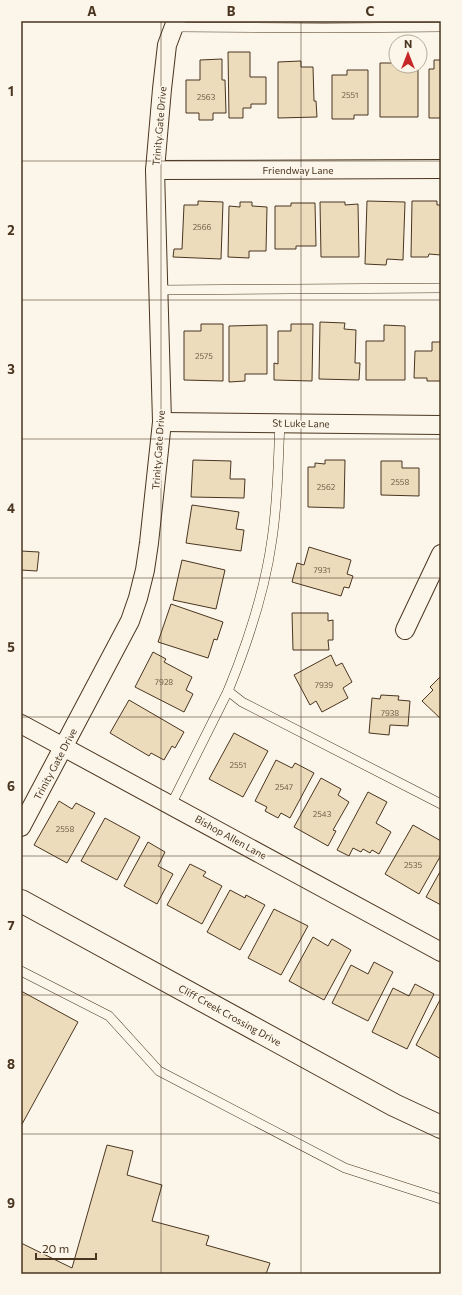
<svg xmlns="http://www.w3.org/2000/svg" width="462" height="1295" viewBox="0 0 462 1295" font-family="Commissioner,sans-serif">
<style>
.building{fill:#ecdcbc;stroke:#4a3520}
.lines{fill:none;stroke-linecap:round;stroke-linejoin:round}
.service-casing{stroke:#4a3520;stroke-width:10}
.minor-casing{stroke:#4a3520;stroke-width:20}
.tertiary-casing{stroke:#4a3520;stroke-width:24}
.service{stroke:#fbf6e9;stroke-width:9}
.minor{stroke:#fbf6e9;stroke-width:18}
.tertiary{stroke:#fbf6e9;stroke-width:22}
.grid{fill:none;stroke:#4a3520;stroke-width:1;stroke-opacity:0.55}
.labels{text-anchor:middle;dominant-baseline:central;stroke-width:3;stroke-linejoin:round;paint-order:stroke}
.number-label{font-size:8px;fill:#725f47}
.street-label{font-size:10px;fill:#4a3520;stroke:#fbf6e9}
.neatline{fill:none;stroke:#4a3520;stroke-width:1.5}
.grid-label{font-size:13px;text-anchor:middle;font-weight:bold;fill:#4a3520}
</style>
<rect width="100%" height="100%" fill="#fbf6e9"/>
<!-- building -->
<g class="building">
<polygon points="228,52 250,52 250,77 266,77 266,104 251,104 251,108 243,108 243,118 229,118"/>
<polygon points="222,59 222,80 225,80 226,113 213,113 213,120 199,120 199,113 186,113 186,80 200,80 200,60"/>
<polygon points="434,60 441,60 441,118 429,118 429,69 434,69"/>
<polygon points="301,61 301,67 313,67 314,101 316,101 317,117 278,118 278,62"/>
<polygon points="380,63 396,63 396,66 418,66 418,117 380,117"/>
<polygon points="347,70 368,70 368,115 354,115 354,119 332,119 332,75 347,75"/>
<polygon points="198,201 223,202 221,259 173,257 174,249 182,249 184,205 198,205"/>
<polygon points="367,201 405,202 403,260 387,259 386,265 365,264"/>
<polygon points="412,201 437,201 437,205 441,205 441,255 429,254 428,257 411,257"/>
<polygon points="240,202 252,202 252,206 267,207 266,251 249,251 249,258 228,257 229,206 240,207"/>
<polygon points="320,202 345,202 345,205 358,204 359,257 321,257"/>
<polygon points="291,203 315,203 316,246 296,246 296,249 275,249 275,206 291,206"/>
<polygon points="320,322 345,323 344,329 356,330 355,363 360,363 359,380 319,379"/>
<polygon points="201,324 223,324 223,381 184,380 184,331 201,331"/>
<polygon points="291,324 313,324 312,381 274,380 274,363 278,364 278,331 291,331"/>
<polygon points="267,325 267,374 245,374 245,381 229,382 229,326"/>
<polygon points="384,325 405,326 405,380 366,380 366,341 384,341"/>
<polygon points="432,342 441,342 441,381 427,381 427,378 414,378 415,351 432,351"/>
<polygon points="193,460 231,461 230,479 245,479 244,498 191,497"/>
<polygon points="325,460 345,460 344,508 308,507 308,467 315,467 315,463 325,464"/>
<polygon points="381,461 402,461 402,468 419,468 419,496 381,495"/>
<polygon points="192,505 239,512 236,529 244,530 241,551 186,543"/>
<polygon points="309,547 351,560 347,574 353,576 349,588 344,587 341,596 292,582 297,563 304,565"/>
<polygon points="21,551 39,552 37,571 21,570"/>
<polygon points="182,560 225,570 216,609 173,600"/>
<polygon points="171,604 223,622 217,640 214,639 208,658 158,642"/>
<polygon points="292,613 328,613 328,621 333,620 333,640 328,640 329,650 293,650"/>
<polygon points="153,652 166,659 164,662 192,677 186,690 193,694 184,712 135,687"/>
<polygon points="331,655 336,666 342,663 352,682 343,688 348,698 322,712 316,701 310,705 294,675"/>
<polygon points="441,676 441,719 422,701 433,690 430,687"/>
<polygon points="381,695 399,696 398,700 410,701 408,726 390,725 389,735 369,733 372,698 380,699"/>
<polygon points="129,700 184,732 175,748 172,746 164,760 151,753 149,756 110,733"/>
<polygon points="234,733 268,751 243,797 209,779"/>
<polygon points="276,760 292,768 295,763 314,773 290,818 281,813 278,818 265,811 267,807 255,801"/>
<polygon points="321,778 341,789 338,795 349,802 333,830 336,831 328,846 294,827"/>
<polygon points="368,792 387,802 376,823 391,832 379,854 372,850 370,853 363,849 361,852 353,848 349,856 337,850"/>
<polygon points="59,801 72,809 76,803 95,813 67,863 34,845"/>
<polygon points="105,818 140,837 117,880 81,861"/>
<polygon points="413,825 441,841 441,855 419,894 385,874"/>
<polygon points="148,842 165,852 158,866 173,874 157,904 124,886"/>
<polygon points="190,864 206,872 203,876 222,886 202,924 167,905"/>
<polygon points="441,870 441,905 426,897"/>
<polygon points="230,890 245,898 246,895 265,905 240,950 207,932"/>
<polygon points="274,909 308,926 281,975 248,958"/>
<polygon points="313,937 328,946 332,939 351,950 324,1000 289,981"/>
<polygon points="374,962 393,972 368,1021 332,1003 351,965 368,974"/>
<polygon points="415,984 434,994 407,1049 372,1032 393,988 409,996"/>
<polygon points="21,991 78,1022 21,1126"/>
<polygon points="441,998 441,1059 416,1045"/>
<polygon points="107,1145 133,1151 127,1175 162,1185 152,1221 209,1236 206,1245 270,1263 266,1274 21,1274 21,1243 72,1268"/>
</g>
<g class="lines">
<!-- service casing -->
<g class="service-casing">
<g id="service">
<polyline points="174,27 323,28 441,27"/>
<polyline points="158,290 441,288"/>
<path d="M280 423C278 462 278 500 272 539 265 591 248 642 228 691L242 702 441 804"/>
<polyline points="171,805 228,691"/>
<polyline points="21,971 109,1016 159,1071 345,1168 441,1199"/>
</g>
</g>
<!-- minor casing -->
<g class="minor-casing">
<g id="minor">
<polyline points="155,170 441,169"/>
<polyline points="162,422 441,425"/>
<polyline points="405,630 441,554"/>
<polyline points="21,724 441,952"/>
<polyline points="21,827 130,621 138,598 145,570 149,543 162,422 155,170 162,89 167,45 176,21"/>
</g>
</g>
<!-- tertiary casing -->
<g class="tertiary-casing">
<polyline id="tertiary" points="21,901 394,1105 441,1127"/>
</g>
<!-- service -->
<use href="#service" class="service"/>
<!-- minor -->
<use href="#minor" class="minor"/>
<!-- tertiary -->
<use href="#tertiary" class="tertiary"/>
</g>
<!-- grid -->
<path class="grid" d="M161 21V1274M301 21V1274M21 161H441M21 300H441M21 439H441M21 578H441M21 717H441M21 856H441M21 995H441M21 1134H441"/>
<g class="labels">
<!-- number labels -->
<g class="number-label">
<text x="350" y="95">2551</text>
<text x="206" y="97">2563</text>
<text x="202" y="227">2566</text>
<text x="204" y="356">2575</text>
<text x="400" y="482">2558</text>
<text x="326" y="487">2562</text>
<text x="322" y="570">7931</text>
<text x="164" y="682">7928</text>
<text x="324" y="685">7939</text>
<text x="390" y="713">7938</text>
<text x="238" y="765">2551</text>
<text x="284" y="787">2547</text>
<text x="322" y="814">2543</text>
<text x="65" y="829">2558</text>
<text x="413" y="865">2535</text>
</g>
<!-- street labels -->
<g class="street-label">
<text transform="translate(159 126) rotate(-85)">Trinity Gate Drive</text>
<text x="298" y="170">Friendway Lane</text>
<text transform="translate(301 423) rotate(1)">St Luke Lane</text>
<text transform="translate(158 450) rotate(-86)">Trinity Gate Drive</text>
<text transform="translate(55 764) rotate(-62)">Trinity Gate Drive</text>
<text transform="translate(231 837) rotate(29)">Bishop Allen Lane</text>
<text transform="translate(230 1015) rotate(29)">Cliff Creek Crossing Drive</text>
</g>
</g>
<!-- border -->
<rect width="462" height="1295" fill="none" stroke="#fbf6e9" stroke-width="44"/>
<!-- north arrow -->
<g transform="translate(408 54)"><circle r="19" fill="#fbf6e9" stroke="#b4a999"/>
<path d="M0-3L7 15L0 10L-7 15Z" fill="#c62828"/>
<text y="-6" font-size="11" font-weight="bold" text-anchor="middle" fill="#4a3520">N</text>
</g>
<!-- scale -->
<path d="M36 1253v6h60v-6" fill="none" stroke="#4a3520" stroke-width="2"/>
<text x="42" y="1253" font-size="12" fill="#4a3520" stroke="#fbf6e9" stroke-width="3" paint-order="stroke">20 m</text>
<rect x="22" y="22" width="418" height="1251" class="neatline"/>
<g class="grid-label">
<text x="92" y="16">A</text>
<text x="231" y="16">B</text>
<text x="370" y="16">C</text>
<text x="11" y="96">1</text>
<text x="11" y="235">2</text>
<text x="11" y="374">3</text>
<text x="11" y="513">4</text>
<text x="11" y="652">5</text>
<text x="11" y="791">6</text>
<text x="11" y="930">7</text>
<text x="11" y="1069">8</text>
<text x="11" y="1208">9</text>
</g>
</svg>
